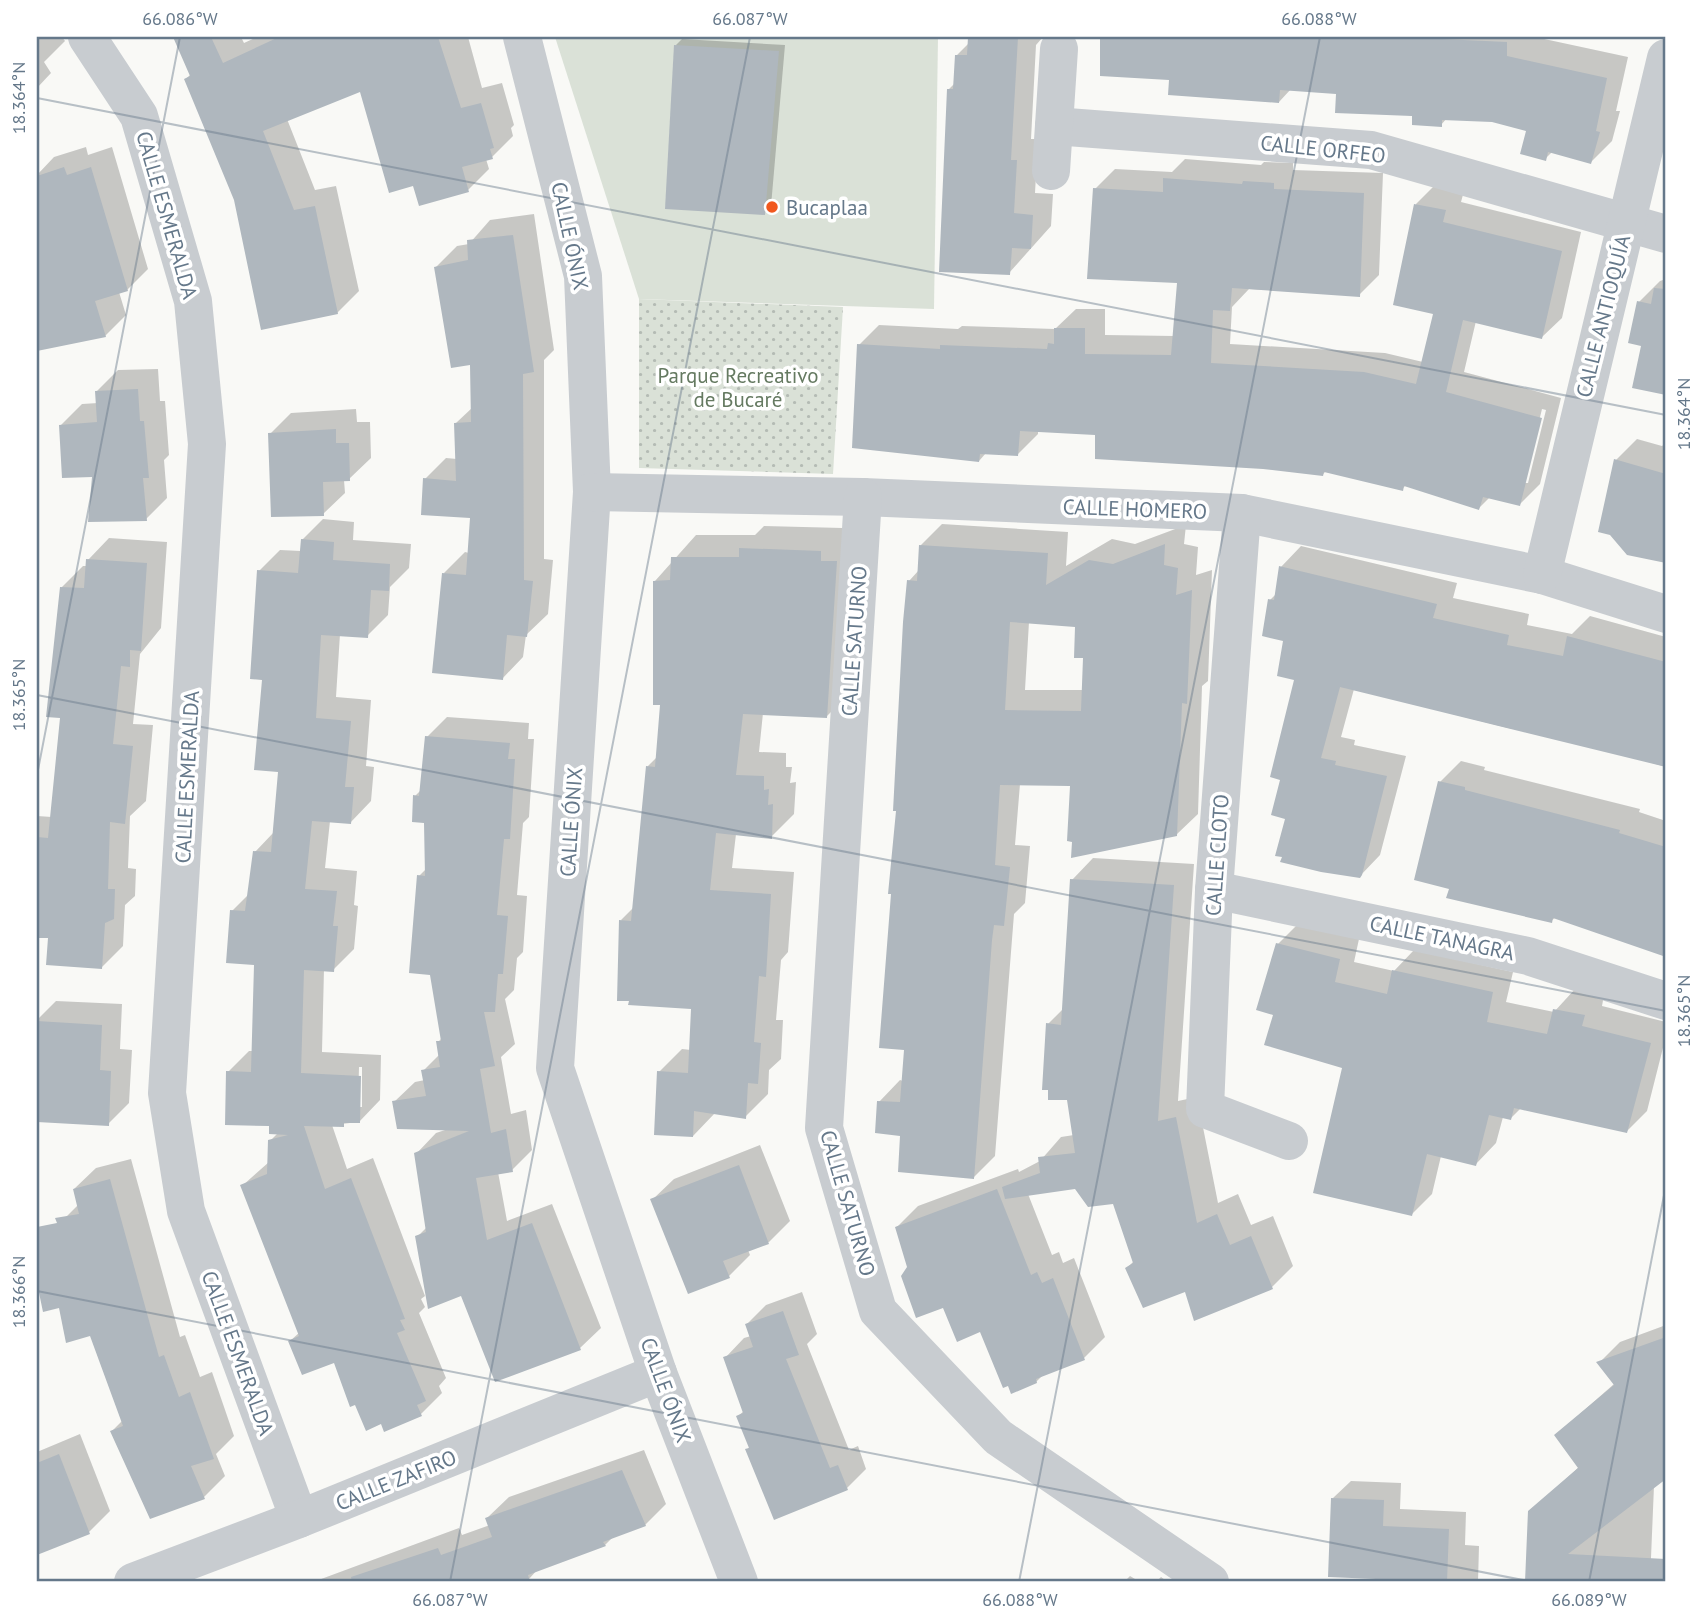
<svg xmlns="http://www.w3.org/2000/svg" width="1703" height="1619" viewBox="0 0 1703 1619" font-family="'PT Sans',sans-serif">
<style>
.park{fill:url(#park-dots)}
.pitch{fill:#dae1d7}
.shadow{fill:#0003;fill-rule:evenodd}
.building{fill:#afb7be;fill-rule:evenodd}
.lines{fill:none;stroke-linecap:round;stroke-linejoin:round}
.minor{stroke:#c8ccd0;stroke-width:38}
.ticks{fill:none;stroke:#65788a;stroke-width:2;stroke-opacity:0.45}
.poi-dot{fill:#f1581e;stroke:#fff;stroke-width:2.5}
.labels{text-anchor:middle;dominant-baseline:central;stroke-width:7;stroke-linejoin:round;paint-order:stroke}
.street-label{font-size:21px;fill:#65788a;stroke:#fff}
.poi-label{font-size:21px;fill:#65788a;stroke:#fff;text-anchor:start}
.park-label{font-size:21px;fill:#657a61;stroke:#fff}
.neatline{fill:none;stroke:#65788a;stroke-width:2.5}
.ticks-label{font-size:18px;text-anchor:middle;fill:#65788a}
</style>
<defs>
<pattern id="park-dots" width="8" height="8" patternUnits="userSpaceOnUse" patternTransform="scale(1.75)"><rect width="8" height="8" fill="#dae1d7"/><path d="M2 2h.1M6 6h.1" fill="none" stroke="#b4bbb4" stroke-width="1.8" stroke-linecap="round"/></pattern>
</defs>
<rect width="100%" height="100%" fill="#f9f9f6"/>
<!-- park -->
<polygon class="park" points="639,299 843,307 833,474 639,468"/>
<!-- pitch -->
<polygon class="pitch" points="555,37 938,37 934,309 639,299"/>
<!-- shadow -->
<g class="shadow">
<polygon points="37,37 62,37 65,41 44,62 51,73 37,88"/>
<polygon points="184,37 241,37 244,43 257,37 468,37 482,88 502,83 514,125 511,128 513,136 492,157 486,159 489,169 468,190 414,183 361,89 287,119 315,190 336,186 359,291 337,313 235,199 186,79 191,74 178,43"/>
<polygon points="970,37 1043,37 1036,45 1031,139 1038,139 1035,193 1053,194 1051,226 1009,273 948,90 955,83 957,55 969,43"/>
<polygon points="1101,37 1535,37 1628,57 1616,111 1620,111 1612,141 1591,162 1553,151 1545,159 1529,130 1492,120 1447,118 1441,125 1337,93 1291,89 1279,102 1171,79 1101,74"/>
<polygon points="682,39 785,45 771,206 764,213 676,45"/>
<polygon points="86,147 88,155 112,147 148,269 127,290 119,292 126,315 105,336 37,349 37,236 51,232 37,190 37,175 54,157"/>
<path d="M1185 159 1261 165 1264 162 1293 163V170L1383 173 1379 275 1359 295 1249 289 1232 307 1230 344 1385 353 1423 362 1435 312 1416 204 1436 184 1464 191 1461 202 1581 232 1562 318 1542 337 1476 321 1464 372 1561 398 1540 484 1520 504 1490 497 1479 508 1406 485 1402 489 1326 471 1322 475 1097 433 1038 430V434L1018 454 986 453 979 461 859 345 879 325 958 329 962 326 1055 329 1076 309H1105V335L1175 336 1179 281 1095 189 1115 169 1172 172ZM1542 409 1546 410 1528 483H1524Z"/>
<polygon points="534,214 554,350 544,360 544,559 553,560 548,614 526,635 523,657 502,679 444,573 465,552 469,553 471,516 425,479 446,458 457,459 456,423 473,407 472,363 436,267 457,246 469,244 490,220"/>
<polygon points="1666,279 1666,393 1634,387 1643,345 1639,302 1660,281"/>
<polygon points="158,369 160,401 165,401 169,455 164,460 167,498 146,519 94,475 61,425 82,404 98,403 97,391 118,370"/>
<polygon points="356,409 357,422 370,422 371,458 349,479 344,480 345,493 323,514 270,434 291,413"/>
<polygon points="1637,439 1662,446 1666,443 1666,561 1628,553 1616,460"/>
<path d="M323 519 354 522 353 540 411 544 409 568 390 587 388 615 367 636 340 634 336 697 371 700 366 766 374 767 371 801 350 823 330 821 325 868 357 871 354 905 358 906 354 949 333 970 324 969 322 1052 381 1055 380 1100 359 1122 332 1125 347 1169 373 1158 425 1296 421 1299 425 1307 419 1313 446 1378 439 1386 442 1393 421 1414 381 1422 335 1361 290 1341 300 1332 242 1186 269 1162 270 1141 278 1133 228 1072 249 1051H254L256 964 232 911 249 894 255 852 274 832 280 770 264 678 259 571 280 550 301 551 302 540ZM359 1067H362V1107H358Z"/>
<path d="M942 524 1068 532 1066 566 1112 539 1135 544 1186 525 1184 544 1198 547 1196 575 1212 570 1208 681 1202 686 1198 814 1176 835 1071 785 1020 784 1015 845 1030 846 1025 903 1014 914 995 1156 974 1177 902 1134 879 1102 900 1080 903 1081 906 1049 898 810 909 581 919 570 921 545ZM1029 622 1077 625 1085 657 1084 690H1025Z"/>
<polygon points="764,526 843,528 850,693 827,716 763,713 759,752 786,753 786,767 792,767 790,783 796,782 794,814 771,837 736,834 732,868 794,872 788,952 781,960 776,1020 783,1020 781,1059 769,1070 768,1094 745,1117 715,1113 693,1136 659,1072 682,1049 691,1050 693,1007 621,920 634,907 648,766 657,757 661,703 655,581 696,535 755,535"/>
<polygon points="109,538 167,542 161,628 140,654 133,724 153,725 146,801 130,816 128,868 136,869 135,896 125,905 123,946 102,967 50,936 37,923 37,816 52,817 62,717 62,587 83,566 87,566 88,560"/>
<polygon points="1301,546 1457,583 1453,598 1529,614 1527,625 1572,634 1590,616 1666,637 1666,767 1570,739 1508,728 1354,689 1341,737 1355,740 1354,745 1406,756 1380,855 1360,876 1287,817 1282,779 1296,678 1270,600 1277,593 1281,567"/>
<polygon points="447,717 529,723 528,739 534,739 529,817 523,823 517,895 527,896 523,952 517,958 514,990 505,999 515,1044 501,1057 511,1114 526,1110 532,1150 512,1170 498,1172 507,1221 552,1204 601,1328 580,1348 496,1380 462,1294 417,1237 427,1227 416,1154 436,1133 448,1129 394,1102 415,1082 425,1080 423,1071 440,1054 438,1042 443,1037 419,876 426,869 426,822 415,796 421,790 427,737"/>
<polygon points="1461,761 1485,767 1484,770 1640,809 1639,812 1666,821 1666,955 1556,917 1551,921 1451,888 1440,782"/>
<polygon points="1093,858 1194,864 1178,1101 1197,1097 1218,1203 1238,1194 1251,1225 1273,1216 1293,1266 1272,1287 1186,1290 1127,1268 1134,1261 1114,1202 1075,1188 1028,1194 1052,1255 1059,1252 1063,1263 1074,1258 1105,1337 1084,1358 1044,1374 1036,1382 981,1330 944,1305 909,1267 897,1227 918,1206 1018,1169 1019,1172 1040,1161 1061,1137 1074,1135 1068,1098 1048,1024 1063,1009 1072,880"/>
<polygon points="1298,924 1359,939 1354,962 1394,971 1414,950 1513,972 1506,1002 1554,1012 1575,989 1604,995 1602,1006 1666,1022 1666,1036 1647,1111 1627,1131 1521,1108 1511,1118 1503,1117 1496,1143 1476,1164 1441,1156 1432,1194 1412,1214 1344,1067 1275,1014 1278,944"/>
<polygon points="56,1001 122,1004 120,1049 132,1050 129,1103 108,1124 37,1120 37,1020"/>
<polygon points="760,1145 790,1221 769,1242 748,1250 750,1255 729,1276 652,1200 674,1179"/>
<polygon points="131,1159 180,1337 185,1335 200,1377 212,1372 234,1436 216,1454 225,1476 204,1497 151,1517 112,1431 122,1421 91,1334 60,1306 45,1310 37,1275 37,1262 55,1243 66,1217 78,1205 74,1189 96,1168"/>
<polygon points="802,1292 817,1334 807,1344 849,1450 858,1446 866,1469 847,1488 747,1450 750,1446 738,1416 744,1411 725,1358 744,1338 751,1336 747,1324 766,1305"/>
<polygon points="1666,1325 1666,1477 1654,1486 1650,1582 1527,1582 1530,1512 1579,1467 1556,1435 1614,1384 1599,1363 1620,1342"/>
<polygon points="80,1434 110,1511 89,1532 37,1553 37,1452"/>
<polygon points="644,1450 666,1504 645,1525 614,1536 605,1545 538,1569 529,1579 520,1582 313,1582 459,1528 462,1535 490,1525 487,1518 509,1497"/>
<polygon points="1351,1481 1401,1483 1400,1509 1466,1512 1465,1545 1479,1546 1478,1582 1395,1582 1333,1498"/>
<polygon points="1130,1576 1140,1582 1124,1582"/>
<polygon points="1161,1577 1168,1582 1156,1582"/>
</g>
<!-- building -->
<g class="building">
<polygon points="173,37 211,37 223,63 279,37 438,37 461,108 481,103 494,148 490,149 493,159 462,167 469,192 419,206 413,186 389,193 360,92 263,131 294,210 315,206 338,314 261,330 234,200 184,79 190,76"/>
<polygon points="968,37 1018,37 1011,160 1017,160 1014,213 1033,215 1031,249 1012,248 1010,275 939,272 947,89 953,89 955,55 967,55"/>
<polygon points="1100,37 1398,37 1507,42 1507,56 1607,78 1596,131 1600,132 1591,164 1548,152 1546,161 1520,154 1526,131 1492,122 1442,120 1442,127 1412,125 1412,116 1335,113 1336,94 1280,90 1279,103 1168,95 1169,80 1100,76"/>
<polygon points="674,45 779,51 765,215 665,209"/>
<polygon points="64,167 67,175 91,167 128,291 95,301 106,337 37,351 37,176"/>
<polygon points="1163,178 1242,184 1243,181 1274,183 1274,189 1364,193 1360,297 1232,288 1230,311 1213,310 1211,363 1364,372 1416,384 1433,314 1393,305 1414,204 1446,210 1443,222 1562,251 1542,339 1463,320 1446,392 1542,418 1520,506 1483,497 1479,510 1404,486 1403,491 1324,472 1323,476 1263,469 1095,459 1095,435 1020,431 1018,456 980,454 979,462 852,448 857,344 940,349 940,345 1047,349 1048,343 1054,344 1054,328 1085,328 1085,354 1171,355 1177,283 1087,279 1093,188 1163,192"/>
<polygon points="513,235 534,372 523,374 524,580 533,581 527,637 507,635 503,680 432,673 442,573 466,575 470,518 421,515 423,478 456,481 454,423 471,422 470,365 451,368 434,267 468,260 467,240"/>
<polygon points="1654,288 1666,289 1666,395 1632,388 1641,346 1628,343 1637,301 1651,304"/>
<polygon points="138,389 140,421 144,421 149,478 143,478 147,521 88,522 92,477 62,478 59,425 97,422 95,391"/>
<polygon points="336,429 336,443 349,443 350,481 323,482 324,516 271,517 268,433"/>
<polygon points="1614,459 1666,474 1666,563 1627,555 1610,535 1598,532"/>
<polygon points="301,539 334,542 333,560 390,564 389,591 371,590 368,638 321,635 316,718 351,721 345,787 354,787 351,824 312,821 305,889 337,891 333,926 338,926 334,972 304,970 301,1073 361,1076 360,1123 344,1123 344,1127 304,1126 325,1189 351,1178 405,1319 400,1320 405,1330 397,1333 426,1401 417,1405 422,1416 384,1432 381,1424 366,1431 355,1405 350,1407 334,1363 302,1375 288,1341 299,1336 240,1185 267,1174 268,1140 288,1135 269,1134 269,1126 225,1125 226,1071 251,1072 254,965 226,963 230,910 245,911 253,851 271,852 278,772 254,770 262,680 250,679 257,570 298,573"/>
<path d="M1165 544 1164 565 1178 568 1176 595 1192 590 1187 704 1182 703 1177 836 1071 858 1072 842 1067 841 1070 786 1000 785 995 865 1010 867 1004 926 994 925 992 940 974 1179 898 1172 900 1136 875 1133 877 1101 900 1102 904 1050 879 1048 891 894H888L896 811H893L903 622 907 580 917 581 919 545 1048 553 1046 585 1089 560 1113 564ZM1010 622 1075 627 1074 658H1083L1081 711 1005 710Z"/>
<polygon points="739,548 821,551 821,561 837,561 827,718 743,714 736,775 764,776 764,790 769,789 768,805 773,804 772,839 716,833 710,890 771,894 766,977 759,976 754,1042 761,1043 758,1084 748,1083 746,1119 694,1111 693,1137 654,1135 657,1071 688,1073 691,1009 628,1005 629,1001 617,1001 619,920 631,921 646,766 655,767 660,705 653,705 653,581 670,580 671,557 739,557"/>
<polygon points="86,559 147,563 141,651 130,650 130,667 121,666 113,744 133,746 125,824 110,822 108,889 115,889 114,919 105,923 102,969 46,965 48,938 37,938 37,837 48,838 60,718 46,717 60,587 84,588"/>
<polygon points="1279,566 1437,604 1433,618 1509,635 1507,645 1563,656 1567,636 1666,662 1666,767 1340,687 1321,758 1336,761 1335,765 1387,776 1362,875 1360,878 1321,872 1280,862 1282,857 1275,856 1285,819 1271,815 1280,780 1270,777 1294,680 1277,676 1283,641 1262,636 1268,599 1274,600"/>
<polygon points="425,736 510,743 508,759 515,759 510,839 504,839 497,915 508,916 503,974 498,974 495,1012 484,1012 495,1066 480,1069 491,1133 506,1129 513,1172 476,1178 487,1240 532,1223 581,1350 495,1382 461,1296 428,1309 415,1236 426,1232 414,1153 469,1131 397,1129 392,1101 426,1096 421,1070 440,1067 436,1041 441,1041 430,975 409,973 417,875 425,876 424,823 412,822 413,795 419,796"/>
<polygon points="1438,781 1465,787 1465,790 1620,830 1619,833 1666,847 1666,957 1553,918 1552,923 1446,898 1449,889 1414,880"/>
<polygon points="1070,879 1174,885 1158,1121 1176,1117 1197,1223 1217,1214 1230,1245 1251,1236 1273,1289 1194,1321 1185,1292 1143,1308 1125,1268 1133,1263 1113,1204 1088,1207 1075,1189 1005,1199 1002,1187 1040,1173 1038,1157 1075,1153 1067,1100 1048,1100 1048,1090 1042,1090 1046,1023 1061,1025"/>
<polygon points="1276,943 1340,959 1335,982 1387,994 1392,970 1493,992 1487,1022 1547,1034 1553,1009 1585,1015 1582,1026 1651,1043 1627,1133 1514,1108 1511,1120 1489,1115 1476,1166 1427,1154 1412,1216 1313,1193 1342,1068 1264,1045 1273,1015 1256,1010"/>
<polygon points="37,1021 102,1025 100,1070 111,1071 109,1126 37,1122"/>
<polygon points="739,1165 769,1244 723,1261 730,1278 688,1294 650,1199"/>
<polygon points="110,1179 159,1357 164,1355 179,1397 190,1392 214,1459 191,1466 205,1499 150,1519 110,1431 123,1426 90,1336 66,1343 59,1308 43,1312 37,1283 37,1227 57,1223 55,1218 79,1214 73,1189"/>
<polygon points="997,1189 1031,1275 1037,1272 1042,1283 1053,1278 1085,1360 1036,1379 1037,1383 1011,1394 1008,1386 1003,1388 980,1332 957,1342 943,1308 916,1318 901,1276 907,1267 895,1227"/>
<polygon points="783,1311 799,1355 786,1359 830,1468 838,1465 848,1490 774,1520 745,1449 749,1448 736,1416 743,1413 723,1357 753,1347 745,1324"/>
<polygon points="1666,1337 1666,1479 1568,1554 1666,1559 1666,1582 1525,1582 1528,1511 1578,1468 1554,1435 1614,1385 1596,1362"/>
<polygon points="59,1454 90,1534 37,1555 37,1463"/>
<polygon points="622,1470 646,1526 603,1542 606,1546 528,1575 530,1582 352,1582 351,1577 438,1548 441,1555 492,1537 485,1518"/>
<polygon points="1331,1498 1384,1500 1383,1526 1449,1529 1447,1582 1328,1577"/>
</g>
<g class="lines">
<!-- minor -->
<g class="minor">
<polyline points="87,37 139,116 193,301 207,444 167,1093 186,1211 299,1519"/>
<polyline points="522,37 583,276 592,492 555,1068 658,1373 739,1582"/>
<polyline points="1054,126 1371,150 1666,234"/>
<polyline points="1051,171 1059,49"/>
<polyline points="592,492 863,497 1242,513 1542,575 1666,614"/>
<polyline points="863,497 824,1128 878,1311 998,1437 1210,1582"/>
<polyline points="1242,513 1214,890 1205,1109 1289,1141"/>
<polyline points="1542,575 1666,58"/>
<polyline points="1214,890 1528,956 1666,1001"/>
<polyline points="133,1582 299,1519 658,1373"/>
</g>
</g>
<!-- ticks -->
<path class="ticks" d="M37 98 1666 415M37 695 1666 1011M37 775 180 37M37 1291 1533 1582M450 1582 750 37M1019 1582 1320 37M1589 1582 1666 1185"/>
<!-- markers -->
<circle class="poi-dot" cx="772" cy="207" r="7"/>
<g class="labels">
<!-- street labels -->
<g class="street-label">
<text transform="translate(1323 149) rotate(6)">CALLE ORFEO</text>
<text transform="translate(167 215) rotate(74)">CALLE ESMERALDA</text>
<text transform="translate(570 236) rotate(78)">CALLE ÓNIX</text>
<text transform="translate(1603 316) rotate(-76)">CALLE ANTIOQUÍA</text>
<text transform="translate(1135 509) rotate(2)">CALLE HOMERO</text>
<text transform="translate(854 641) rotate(-86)">CALLE SATURNO</text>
<text transform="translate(187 777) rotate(-87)">CALLE ESMERALDA</text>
<text transform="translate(571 822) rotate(-86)">CALLE ÓNIX</text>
<text transform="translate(1217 855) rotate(-86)">CALLE CLOTO</text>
<text transform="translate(1442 938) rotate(12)">CALLE TANAGRA</text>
<text transform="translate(848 1203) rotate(74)">CALLE SATURNO</text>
<text transform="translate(238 1353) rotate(70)">CALLE ESMERALDA</text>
<text transform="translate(666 1390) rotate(70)">CALLE ÓNIX</text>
<text transform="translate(396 1480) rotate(-22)">CALLE ZAFIRO</text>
</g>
<!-- poi labels -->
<g class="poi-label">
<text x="786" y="207">Bucaplaa</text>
</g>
<!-- park labels -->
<g class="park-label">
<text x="738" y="375">Parque Recreativo<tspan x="738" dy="24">de Bucaré</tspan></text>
</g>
</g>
<!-- border -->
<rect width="1703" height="1619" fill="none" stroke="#ffffff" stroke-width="77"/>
<rect x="38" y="38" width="1626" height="1542" class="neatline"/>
<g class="ticks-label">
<text x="180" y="25">66.086°W</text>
<text x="750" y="25">66.087°W</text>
<text x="1319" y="25">66.088°W</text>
<text transform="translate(19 98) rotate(-90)" y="6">18.364°N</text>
<text transform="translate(1684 414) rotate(-90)" y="6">18.364°N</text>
<text transform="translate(19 695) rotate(-90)" y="6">18.365°N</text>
<text transform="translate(1684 1011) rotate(-90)" y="6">18.365°N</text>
<text transform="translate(19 1292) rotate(-90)" y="6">18.366°N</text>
<text x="450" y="1606">66.087°W</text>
<text x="1020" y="1606">66.088°W</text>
<text x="1589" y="1606">66.089°W</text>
</g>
</svg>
